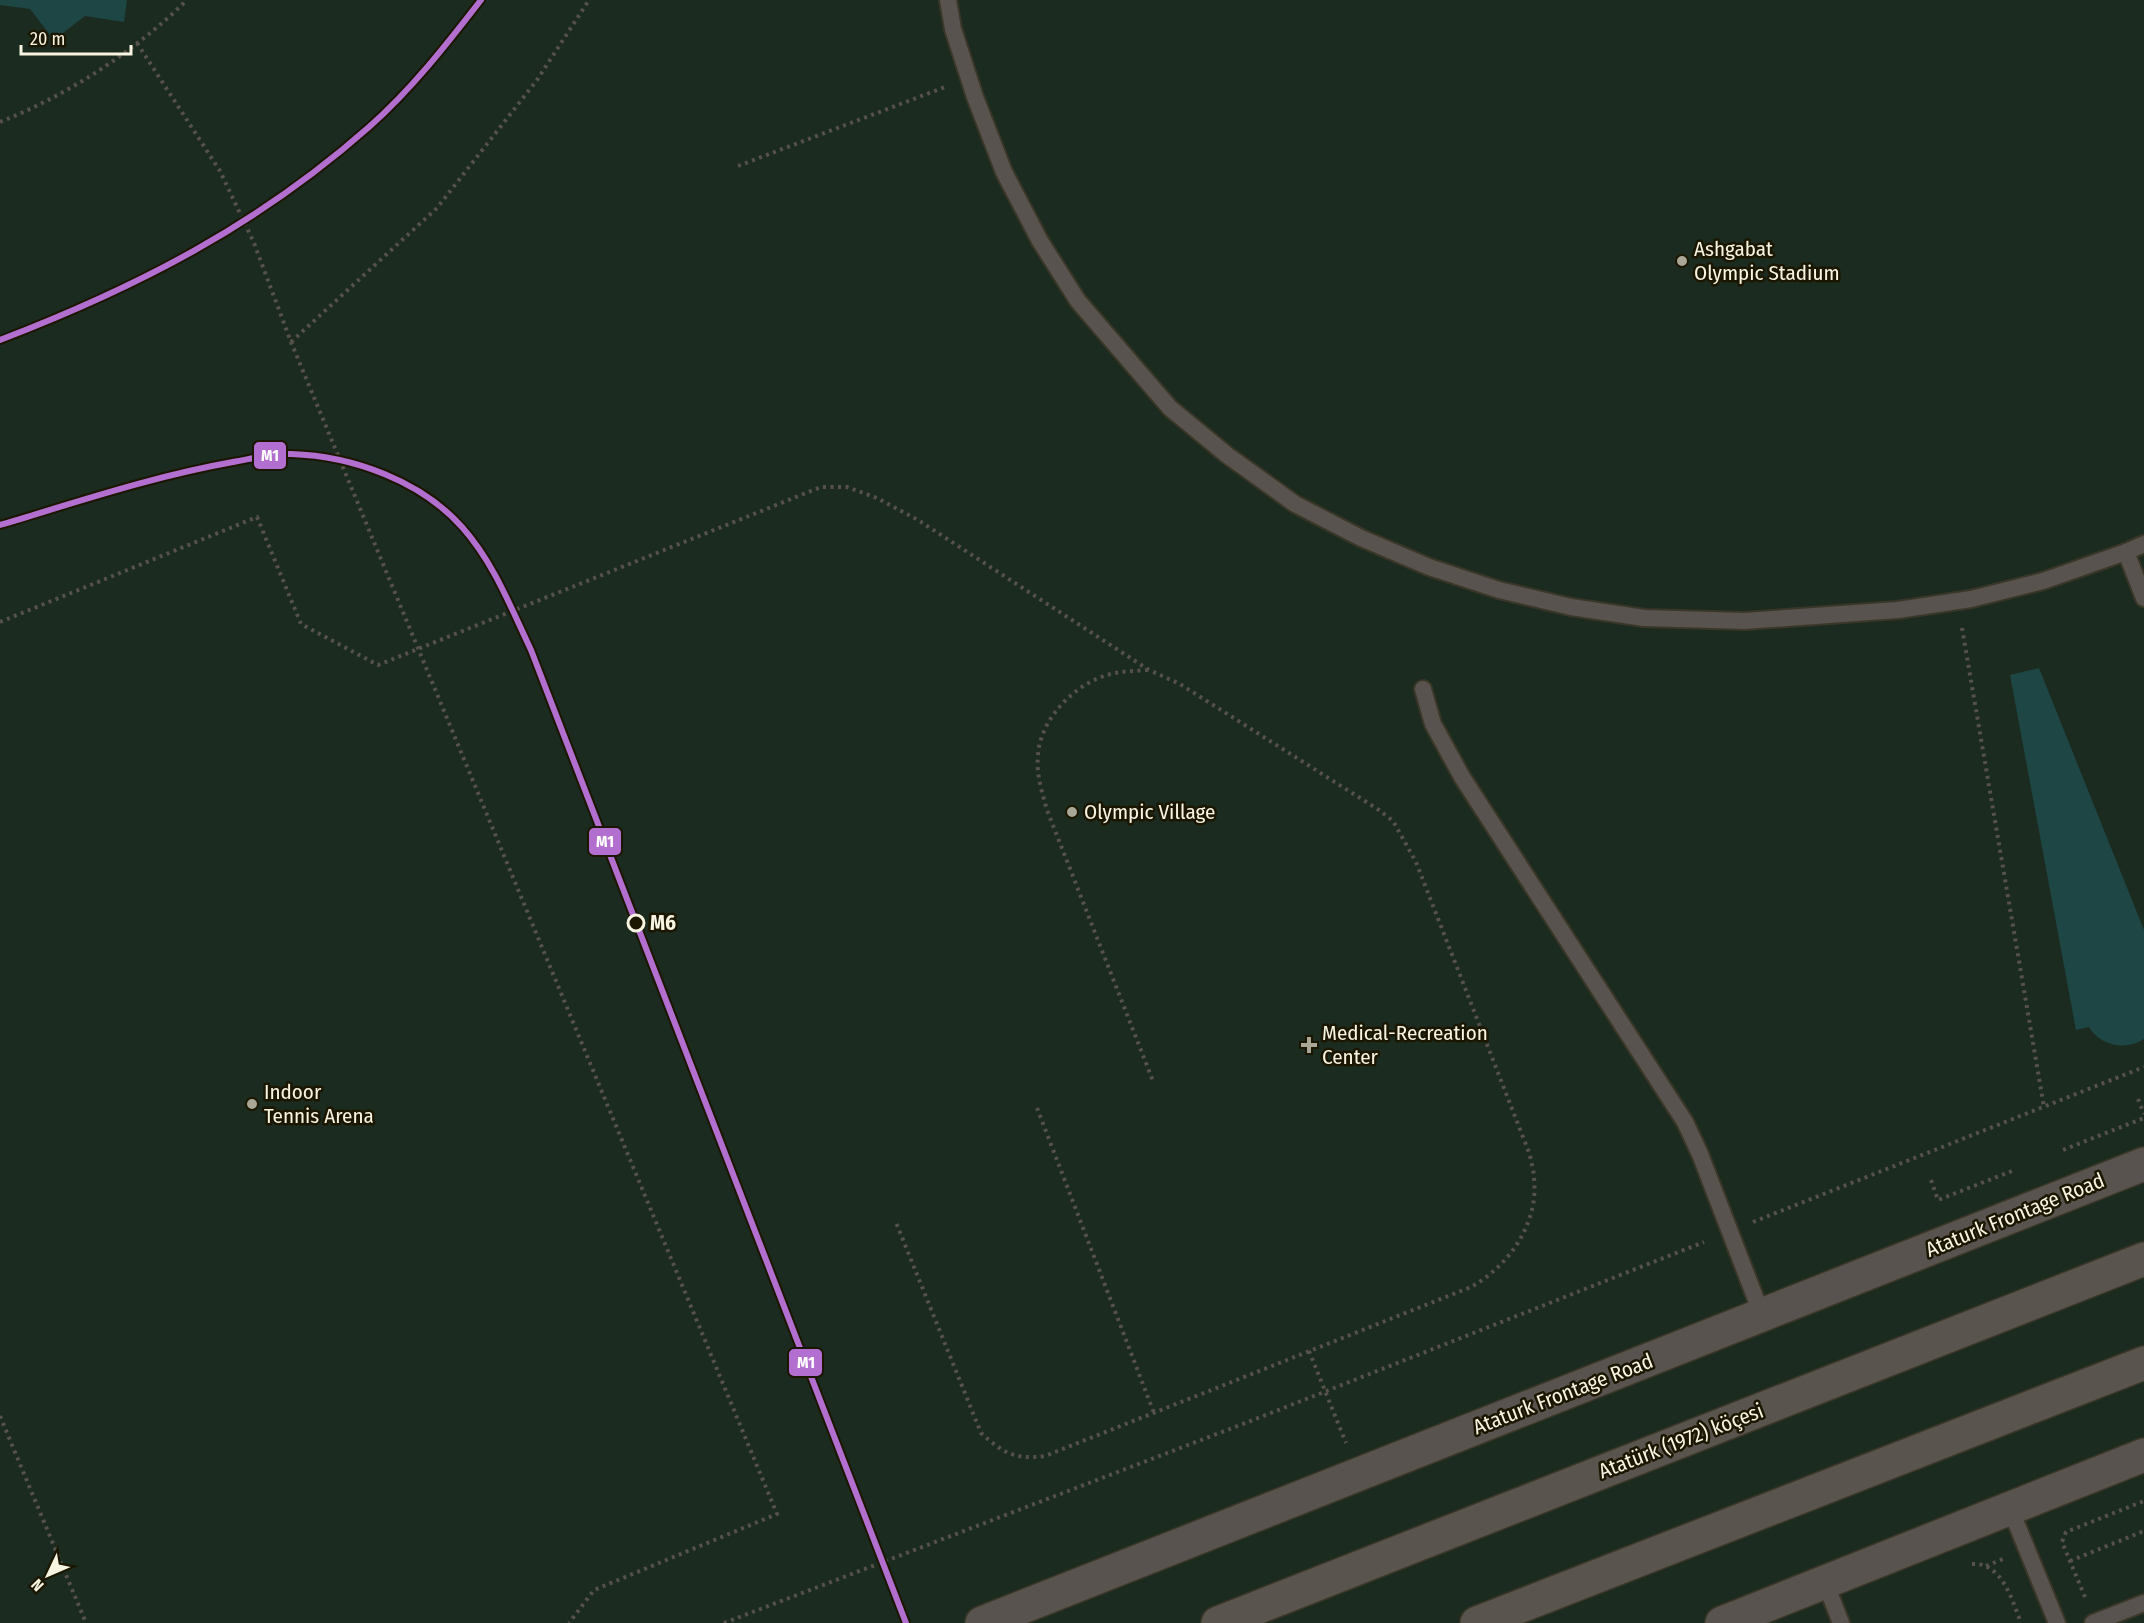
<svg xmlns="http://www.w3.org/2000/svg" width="2144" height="1623" viewBox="0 0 2144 1623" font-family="'Fira Sans Condensed',sans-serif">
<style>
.green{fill:#1c2b1f}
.water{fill:#1e4645}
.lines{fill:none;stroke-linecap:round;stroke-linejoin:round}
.lane-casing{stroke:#3a3729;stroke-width:20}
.street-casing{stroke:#3a3729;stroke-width:36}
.secondary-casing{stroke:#3a3729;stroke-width:36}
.path{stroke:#56514a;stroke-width:4;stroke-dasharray:3 4.5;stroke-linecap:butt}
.lane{stroke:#58534f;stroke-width:16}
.street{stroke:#58534f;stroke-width:33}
.secondary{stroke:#5a544f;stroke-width:33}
.metro-1-casing{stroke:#1b1600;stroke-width:10}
.metro-1{stroke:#b36fd0;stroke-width:6}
.poi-dot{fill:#aba796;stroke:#1b1600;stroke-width:2}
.stop-dot{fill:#1b1600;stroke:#f7f4e2;stroke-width:3}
.labels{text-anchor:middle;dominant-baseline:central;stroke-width:5;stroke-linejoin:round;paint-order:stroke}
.poi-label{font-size:21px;fill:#f7f4e2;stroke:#1b1600;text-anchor:start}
.stop-label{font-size:21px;font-weight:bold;fill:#f7f4e2;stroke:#1b1600;text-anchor:start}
.street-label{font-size:21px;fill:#f7f4e2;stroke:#1b1600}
.line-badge{stroke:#1b1600;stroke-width:2}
.badge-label{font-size:16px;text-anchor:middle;font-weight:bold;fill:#fff}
</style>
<rect width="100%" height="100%" fill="#1d1909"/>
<!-- green -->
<rect class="green" x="0" y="0" width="2144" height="1623"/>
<!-- water -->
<g class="water">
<polygon points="0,0 127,0 124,22 85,16 54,40 30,9 0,5"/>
<path d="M2039 668 2144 930V1039C2126 1051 2100 1046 2089 1027L2076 1030 2010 675Z"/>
</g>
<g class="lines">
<!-- lane casing -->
<g class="lane-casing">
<g id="lane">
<polyline points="948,0 953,29 975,97 1004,172 1040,241 1078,301 1170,408 1227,455 1295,504 1361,538 1429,567 1499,590 1571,607 1644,618 1745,621 1898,610 1971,599 2043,581 2126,552 2144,544"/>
<polyline points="2126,552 2144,598"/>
<polyline points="1423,689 1433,724 1462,777 1685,1122 1700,1154 1762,1315"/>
<polyline points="2010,1508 2057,1623"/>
<polyline points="1825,1582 1841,1623"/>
<polyline points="2093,1623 2144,1603"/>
</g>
</g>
<!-- street casing -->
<g class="street-casing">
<g id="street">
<polyline points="982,1623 2144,1164"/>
<polyline points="1722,1623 2144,1455"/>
</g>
</g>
<!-- secondary casing -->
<g class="secondary-casing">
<g id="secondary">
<polyline points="1218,1623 2144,1259"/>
<polyline points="1477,1623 2144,1363"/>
</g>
</g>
<!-- path -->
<g class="path">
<polyline points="137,43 220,171 254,243 291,342 777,1514 594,1590 569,1623"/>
<path d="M0 122C68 95 134 52 187 0"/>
<polyline points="738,166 945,87"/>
<polyline points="291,342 437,208 537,80 589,0"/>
<path d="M0 622 257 517 301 624 378 665 821 487H847L877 498 918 520 1149 670 1180 684 1379 810 1393 821 1416 862 1530 1155C1531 1163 1534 1171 1534 1178 1539 1223 1509 1266 1471 1287L1045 1456C1015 1460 1003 1453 981 1433L895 1220"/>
<polyline points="1962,628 2044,1107"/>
<path d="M1148 670C1134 671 1121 671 1107 675 1073 685 1040 720 1038 755 1036 774 1042 792 1047 810L1153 1081"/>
<polyline points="2138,1099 2144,1114"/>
<polyline points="1037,1108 1154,1413"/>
<polyline points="2063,1150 2144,1118"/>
<polyline points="1931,1180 1938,1200 2012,1171"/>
<polyline points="1753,1222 2144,1067"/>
<polyline points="1309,1351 1346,1443"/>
<polyline points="0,1416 86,1623"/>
<polyline points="2070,1561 2144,1531"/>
<path d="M1972 1564C2002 1562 2012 1600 2021 1623"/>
<polyline points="1986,1566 2003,1559"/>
<polyline points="2085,1597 2062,1542 2066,1532 2144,1501"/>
<polyline points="724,1623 1248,1422 1704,1242"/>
</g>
<!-- lane -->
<use href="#lane" class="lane"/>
<!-- street -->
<use href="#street" class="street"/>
<!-- secondary -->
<use href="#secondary" class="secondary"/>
<!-- metro-1 casing -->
<g class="metro-1-casing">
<g id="metro-1">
<path d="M0 340C138 287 258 225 369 127 411 90 447 44 481 0"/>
<path d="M0 525C77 502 154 476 233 462 251 459 272 453 291 454 353 456 421 481 462 527 494 563 511 608 531 650L906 1623"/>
</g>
</g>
<!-- metro-1 -->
<use href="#metro-1" class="metro-1"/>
</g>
<!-- markers -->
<g class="poi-dot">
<circle cx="1682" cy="261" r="6"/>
<circle cx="1072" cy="812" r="6"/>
<path d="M1306 1036h6v6h6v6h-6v6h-6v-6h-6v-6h6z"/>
<circle cx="252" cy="1104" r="6"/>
</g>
<circle class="stop-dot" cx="636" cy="923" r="8"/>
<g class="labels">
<!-- poi labels -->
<g class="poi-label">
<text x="1694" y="249">Ashgabat<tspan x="1694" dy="24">Olympic Stadium</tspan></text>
<text x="1084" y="812">Olympic Village</text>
<text x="1322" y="1033">Medical-Recreation<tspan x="1322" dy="24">Center</tspan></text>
<text x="264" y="1092">Indoor<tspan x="264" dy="24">Tennis Arena</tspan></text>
</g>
<!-- stop labels -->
<g class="stop-label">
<text x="650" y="923">M6</text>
</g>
<!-- street labels -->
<g class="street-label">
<text transform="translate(2015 1215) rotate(-22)">Ataturk Frontage Road</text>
<text transform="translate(1563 1394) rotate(-21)">Ataturk Frontage Road</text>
<text transform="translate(1681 1441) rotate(-21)">Atatürk (1972) köçesi</text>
</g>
</g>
<g class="line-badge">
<rect x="253" y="441" width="34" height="29" rx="6" fill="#b36fd0"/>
<rect x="588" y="827" width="34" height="29" rx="6" fill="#b36fd0"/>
<rect x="788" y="1348" width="35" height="29" rx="6" fill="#b36fd0"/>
</g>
<g class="badge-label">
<text x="270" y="461">M1</text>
<text x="605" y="847">M1</text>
<text x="806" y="1368">M1</text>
</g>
<!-- north arrow -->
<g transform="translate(48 1575) rotate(226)" stroke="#1b1600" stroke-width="4.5" paint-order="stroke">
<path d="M0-4.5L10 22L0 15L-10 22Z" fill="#f7f4e2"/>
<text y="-9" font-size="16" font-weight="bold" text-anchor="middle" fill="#f7f4e2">N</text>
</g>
<!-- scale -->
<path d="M21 45v9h110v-9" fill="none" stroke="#f7f4e2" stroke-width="3"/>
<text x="30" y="45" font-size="18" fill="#f7f4e2" stroke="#1b1600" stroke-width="4.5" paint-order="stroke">20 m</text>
</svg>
